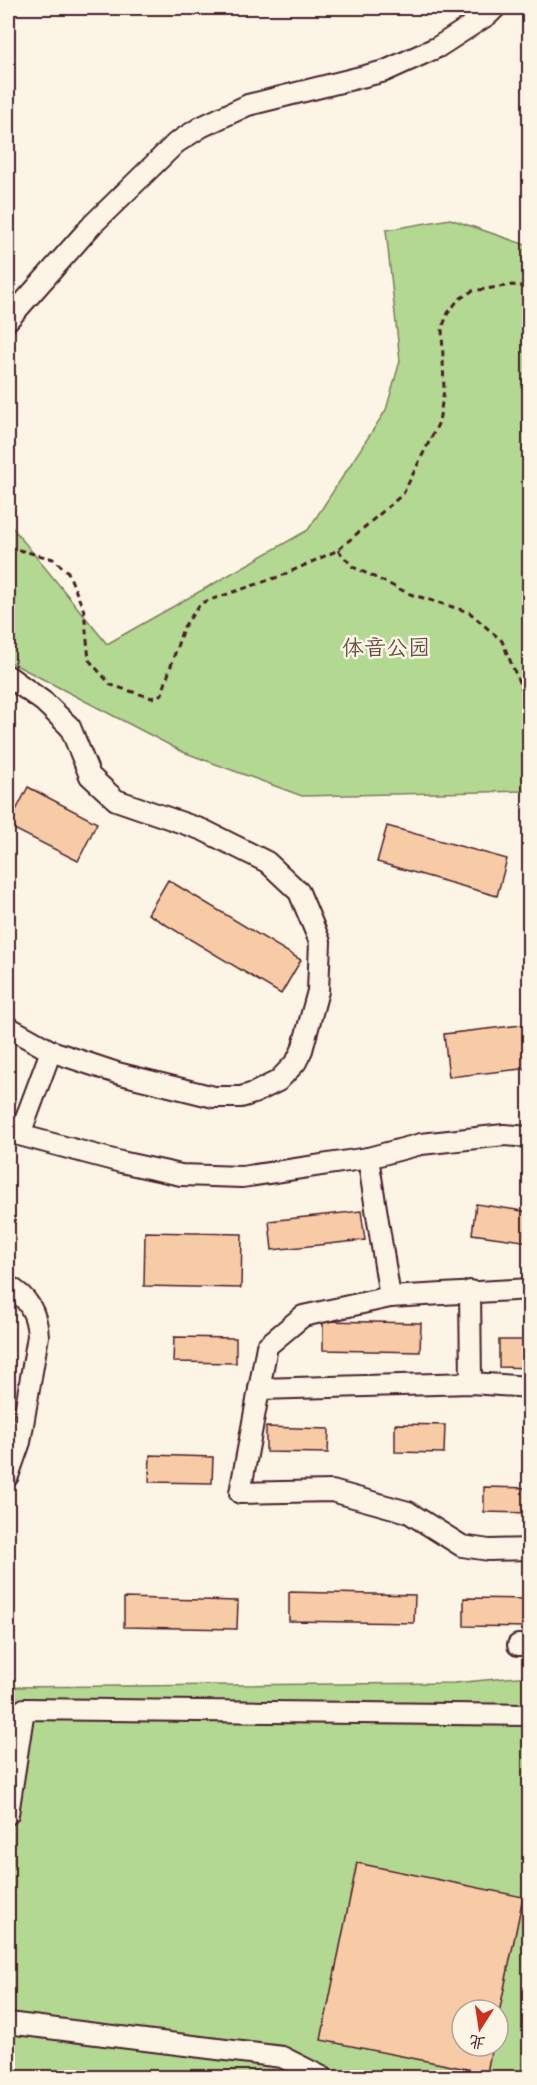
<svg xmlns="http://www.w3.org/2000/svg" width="537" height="2085" viewBox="0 0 537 2085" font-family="'Gochi Hand','LXGW WenKai TC',sans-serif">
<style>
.green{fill:#b3d892;stroke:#7e7c5e;stroke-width:1.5;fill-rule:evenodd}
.building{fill:#f8cba7;stroke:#4a1f2b;stroke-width:1.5}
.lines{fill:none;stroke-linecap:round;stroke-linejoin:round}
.minor-casing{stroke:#4a1f2b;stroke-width:24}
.path{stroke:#4a1f2b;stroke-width:3;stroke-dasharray:6 4.5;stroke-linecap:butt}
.minor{stroke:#fcf5e5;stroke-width:20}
.labels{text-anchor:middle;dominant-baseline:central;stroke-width:5;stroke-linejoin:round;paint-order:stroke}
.park-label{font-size:22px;fill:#644d45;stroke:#fcf5e5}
</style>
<rect width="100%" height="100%" fill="#fcf5e5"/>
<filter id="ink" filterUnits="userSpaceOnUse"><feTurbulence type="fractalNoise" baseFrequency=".0167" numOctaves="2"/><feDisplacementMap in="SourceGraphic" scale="12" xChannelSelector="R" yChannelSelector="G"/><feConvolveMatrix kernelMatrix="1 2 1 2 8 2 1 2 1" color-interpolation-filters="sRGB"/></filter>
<g filter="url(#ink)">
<!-- green -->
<g class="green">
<polygon points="450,219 529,246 529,791 302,796 183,752 8,661 8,522 107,644 308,530 386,410 400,361 386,230"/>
<path d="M529 1676V2077H8V1687L454 1683ZM462 2010H498V2046H462Z"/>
</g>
<!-- building -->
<g class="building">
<polygon points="28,787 97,823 78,861 8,826"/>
<polygon points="387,826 507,859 497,896 377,862"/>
<polygon points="168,880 301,960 281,994 148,914"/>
<polygon points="530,1024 530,1068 449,1077 444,1034"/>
<polygon points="476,1204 530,1212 530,1242 472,1234"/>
<polygon points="361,1211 365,1240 272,1250 269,1221"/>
<polygon points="145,1232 242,1234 241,1288 144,1286"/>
<polygon points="323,1321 421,1323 420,1352 323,1350"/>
<polygon points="174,1337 236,1338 236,1363 173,1362"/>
<polygon points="499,1340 530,1340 530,1368 499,1367"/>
<polygon points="395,1424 445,1425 444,1453 395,1452"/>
<polygon points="266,1427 329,1429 328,1453 266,1452"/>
<polygon points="150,1455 213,1457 212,1483 149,1482"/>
<polygon points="484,1487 530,1488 530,1513 484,1512"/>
<polygon points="289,1592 415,1595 414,1623 289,1621"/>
<polygon points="124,1598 238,1601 237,1629 124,1627"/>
<polygon points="464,1598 527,1599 527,1627 464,1626"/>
<polygon points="357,1863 523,1897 498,2018 498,2010 462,2010 462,2046 492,2046 487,2073 321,2040"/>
</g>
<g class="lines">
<!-- minor casing -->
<g class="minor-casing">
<g id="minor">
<polyline points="8,320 92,225 176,143 201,127 248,105 385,71 438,47 489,14 495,8"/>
<polyline points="8,676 44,702 70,727 90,776 116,800 203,830 267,862 299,892 320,942 318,991 302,1050 296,1062 278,1081 254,1093 241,1097 214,1097 117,1073 51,1051 20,1134"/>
<polyline points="8,1027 51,1051"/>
<polyline points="8,1132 121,1162 181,1175 242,1177 368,1158 421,1144 504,1135 530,1137"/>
<polyline points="368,1158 390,1297"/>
<path d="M8 1286C27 1296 37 1313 38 1336L20 1442 8 1476"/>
<polyline points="530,1289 390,1297 303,1316 267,1346 240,1493 332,1491 408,1512 462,1546 489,1550 530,1549"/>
<polyline points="470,1291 471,1383"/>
<polyline points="259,1389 471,1383 530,1387"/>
<polyline points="518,1645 530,1645"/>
<polyline points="8,1814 24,1709 530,1715"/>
<polyline points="8,2023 282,2057 324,2078"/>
</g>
</g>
<!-- path -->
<g class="path">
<polyline points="8,547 53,559 68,572 84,611 89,660 111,685 152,698 162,694 183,628 201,603 281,576 338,550 403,494 439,422 444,390 442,328 448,313 458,300 472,291 512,285 530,287"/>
<polyline points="338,550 353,567 410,594 469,612 502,641 523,692 530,691"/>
</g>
<!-- minor -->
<use href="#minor" class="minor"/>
</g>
</g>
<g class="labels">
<!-- park labels -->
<g class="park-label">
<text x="386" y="651">体音公园</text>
</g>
</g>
<!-- margin -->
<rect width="537" height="2085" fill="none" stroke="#fcf5e5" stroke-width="30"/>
<rect x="15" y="15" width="507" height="2055" fill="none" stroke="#4a1f2b" stroke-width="2" filter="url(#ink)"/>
<!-- north arrow -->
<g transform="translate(480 2028) rotate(192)"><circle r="28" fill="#fcf5e5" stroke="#b59f9b" stroke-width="1.5"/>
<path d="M0-4.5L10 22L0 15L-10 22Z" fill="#c8321e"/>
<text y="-9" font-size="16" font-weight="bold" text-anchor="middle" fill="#4a1f2b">北</text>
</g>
</svg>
